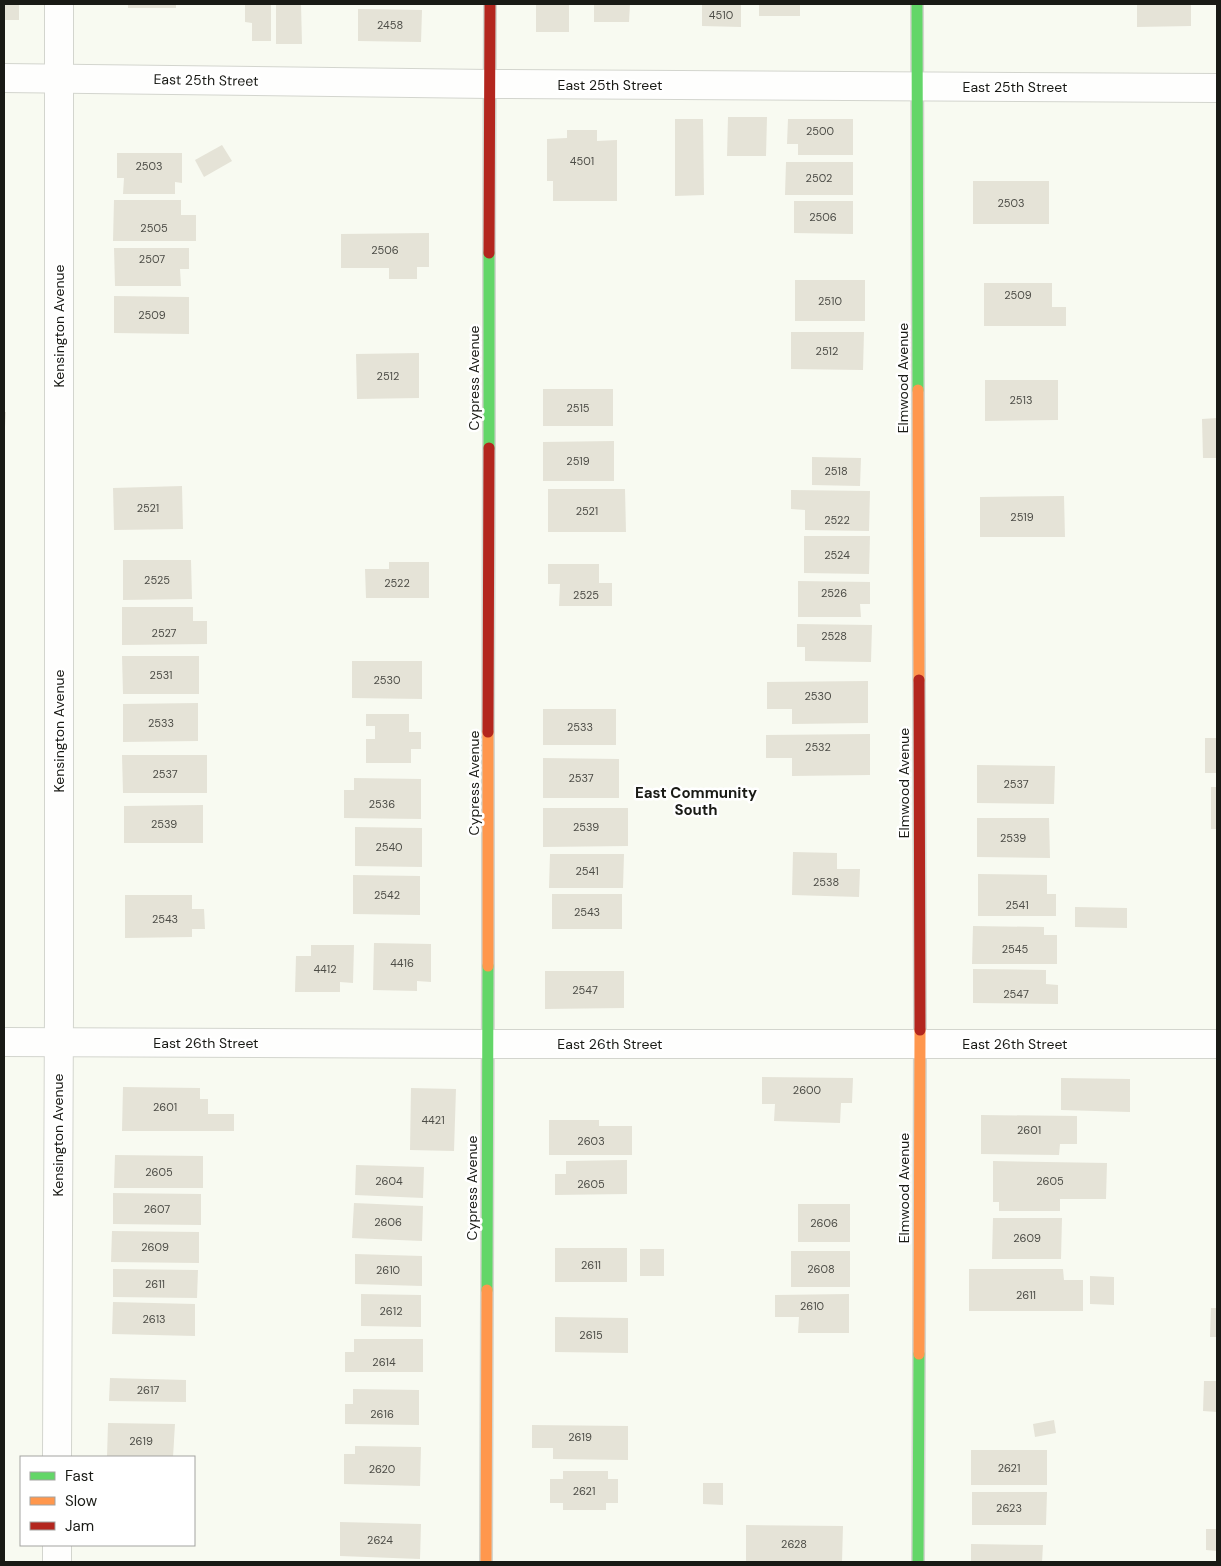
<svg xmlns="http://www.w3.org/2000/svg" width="1221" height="1566" viewBox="0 0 1221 1566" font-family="'DM Sans',sans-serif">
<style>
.building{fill:#e5e3d7}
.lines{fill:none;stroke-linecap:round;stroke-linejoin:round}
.street-casing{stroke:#d3d5ce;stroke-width:30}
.fast-casing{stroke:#d3d5ce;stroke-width:14}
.slow-casing{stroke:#d3d5ce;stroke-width:14}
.jam-casing{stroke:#d3d5ce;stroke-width:14}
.street{stroke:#fefefd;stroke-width:28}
.fast{stroke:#63d668;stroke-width:11}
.slow{stroke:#ff974d;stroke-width:11}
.jam{stroke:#b3261e;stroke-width:11}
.labels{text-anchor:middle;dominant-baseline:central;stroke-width:5;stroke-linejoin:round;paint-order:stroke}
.number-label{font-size:11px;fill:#4c4c46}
.street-label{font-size:14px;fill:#191a15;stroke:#fff}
.neighbourhood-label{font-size:15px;font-weight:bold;fill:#191a15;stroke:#fff}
</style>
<rect width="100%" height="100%" fill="#f8faf1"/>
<!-- building -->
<g class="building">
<rect x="4" y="4" width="15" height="16"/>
<rect x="128" y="4" width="48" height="4"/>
<polygon points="245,4 271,4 271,41 252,41 252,23 245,22"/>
<polygon points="276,4 301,4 302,44 276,44"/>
<rect x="536" y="4" width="33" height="28"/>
<polygon points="594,4 630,4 629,22 594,22"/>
<polygon points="702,4 741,4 741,27 702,26"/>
<rect x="759" y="4" width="41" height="12"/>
<polygon points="1137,4 1191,4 1191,26 1137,27"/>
<polygon points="358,9 422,10 421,42 358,41"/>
<polygon points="728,117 767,117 766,156 727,156"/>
<polygon points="675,119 703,119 704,195 675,196"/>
<polygon points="788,119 853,119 853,155 798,155 798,144 787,144"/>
<polygon points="567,130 597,130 597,141 617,140 617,201 553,201 553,181 547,181 547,139 567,138"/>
<polygon points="222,145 232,161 204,177 195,160"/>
<polygon points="117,153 182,153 182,183 175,182 175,194 123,194 124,178 117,178"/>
<polygon points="786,162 853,162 853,195 785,195"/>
<rect x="973" y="181" width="76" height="43"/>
<polygon points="114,200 181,200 181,215 196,215 196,241 113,241"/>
<polygon points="794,201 853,201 853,234 794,233"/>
<polygon points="429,233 429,267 417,267 417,279 389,279 389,268 341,268 341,234"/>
<polygon points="114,248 189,248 189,269 180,269 181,286 115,286"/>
<rect x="795" y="280" width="70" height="41"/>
<polygon points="984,283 1052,283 1052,307 1066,307 1066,326 984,326"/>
<polygon points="114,296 189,297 189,334 114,333"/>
<polygon points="791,332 864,332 863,370 791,369"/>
<polygon points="419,353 419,398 357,399 356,354"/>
<polygon points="985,380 1058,380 1058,420 985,421"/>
<rect x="543" y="389" width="70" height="37"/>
<polygon points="4,412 6,412 5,427 4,427"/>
<polygon points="1217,418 1217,458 1203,458 1202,419"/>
<polygon points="614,441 614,481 543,481 543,442"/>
<polygon points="812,457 861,458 860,486 812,485"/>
<polygon points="182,486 183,529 114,530 113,488"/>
<polygon points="548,489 625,489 626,532 548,532"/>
<polygon points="791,490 870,491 869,531 805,530 805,510 791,509"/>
<polygon points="1064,496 1065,537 980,537 980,497"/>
<polygon points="804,536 870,536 869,574 804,573"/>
<polygon points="123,560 191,560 192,599 123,600"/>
<polygon points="389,562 429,562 429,598 366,598 365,569 389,569"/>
<polygon points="548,564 599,564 599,583 612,583 612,606 559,606 560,584 548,584"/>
<polygon points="798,581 870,582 870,604 860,604 861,617 798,617"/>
<polygon points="122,607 193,607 193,621 207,621 207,644 122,645"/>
<polygon points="797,624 872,625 871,662 805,661 805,647 797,647"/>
<polygon points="122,656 199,656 199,694 123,694"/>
<polygon points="352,661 422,661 422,699 352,698"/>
<polygon points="868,681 868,723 792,724 792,709 767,709 767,682"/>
<polygon points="198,703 198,741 123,742 123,704"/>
<rect x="543" y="709" width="73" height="36"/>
<polygon points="366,714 409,714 409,732 421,732 421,749 411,749 411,763 366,763 366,739 375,739 375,726 366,726"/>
<polygon points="870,734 870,775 792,776 792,758 766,758 766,735"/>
<rect x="1205" y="738" width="12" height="35"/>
<polygon points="122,755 207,755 207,793 123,793"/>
<polygon points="543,758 619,759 619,798 543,798"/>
<polygon points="977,765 1055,766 1054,804 977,803"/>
<polygon points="354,778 421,779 421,819 344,818 344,790 354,790"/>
<rect x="1211" y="787" width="6" height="42"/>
<polygon points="203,805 203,843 124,843 124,806"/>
<polygon points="543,808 628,808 628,846 543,847"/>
<polygon points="977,818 1049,818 1050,858 977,857"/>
<polygon points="355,827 422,828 422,867 355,866"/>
<polygon points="793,852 837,853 837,869 860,869 859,897 792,895"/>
<polygon points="550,854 624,854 623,888 549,888"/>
<polygon points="978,874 1047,875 1047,894 1056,894 1056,916 978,916"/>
<polygon points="353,875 420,876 420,915 353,914"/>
<rect x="552" y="894" width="70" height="35"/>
<polygon points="125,895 192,895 192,909 204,909 205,929 192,929 192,937 125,938"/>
<polygon points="1075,907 1127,908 1127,928 1075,927"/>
<polygon points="973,926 1044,927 1044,935 1057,935 1057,964 972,964"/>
<polygon points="374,943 431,944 431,982 417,981 417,991 373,990"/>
<polygon points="311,945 354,945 353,983 340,982 340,992 295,992 296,956 311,956"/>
<polygon points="973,969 1046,970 1046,984 1058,985 1058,1004 973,1003"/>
<polygon points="545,971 624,971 624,1008 545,1009"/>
<polygon points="762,1077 853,1078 852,1103 841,1103 840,1123 774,1121 775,1104 762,1104"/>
<polygon points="1061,1078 1130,1079 1130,1112 1061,1110"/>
<polygon points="123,1087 200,1088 200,1099 208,1099 208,1114 234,1114 234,1131 122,1131"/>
<polygon points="411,1088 456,1089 454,1151 410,1150"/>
<polygon points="981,1115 1077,1116 1077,1144 1060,1144 1059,1155 981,1154"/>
<polygon points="549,1120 599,1120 599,1126 632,1126 632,1155 549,1155"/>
<polygon points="115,1155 203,1156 203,1188 114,1188"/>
<polygon points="627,1160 627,1194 555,1195 555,1174 566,1174 566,1161"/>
<polygon points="993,1161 1107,1163 1106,1199 1060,1199 1060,1211 999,1211 999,1202 993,1202"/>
<polygon points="356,1165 424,1167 423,1198 355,1195"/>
<polygon points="113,1193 201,1194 201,1225 113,1224"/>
<polygon points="354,1203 423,1206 422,1241 352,1238"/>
<rect x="798" y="1204" width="52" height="38"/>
<polygon points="993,1218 1062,1218 1061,1259 992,1259"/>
<polygon points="112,1231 199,1232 199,1263 111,1262"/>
<rect x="555" y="1248" width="72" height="34"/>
<rect x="640" y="1249" width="24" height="27"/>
<rect x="791" y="1251" width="59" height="36"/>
<polygon points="355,1254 422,1256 422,1286 355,1284"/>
<polygon points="113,1269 198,1270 197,1298 113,1297"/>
<polygon points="969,1269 1063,1269 1064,1280 1083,1280 1083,1311 969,1311"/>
<polygon points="1090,1276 1114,1277 1114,1305 1090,1304"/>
<polygon points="361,1294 421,1295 421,1327 361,1326"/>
<polygon points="849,1294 849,1333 798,1333 799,1317 775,1317 775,1295"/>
<polygon points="113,1302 195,1304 195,1336 112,1334"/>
<polygon points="1211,1308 1217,1308 1217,1337 1210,1337"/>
<polygon points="555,1317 628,1318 628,1353 555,1352"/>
<polygon points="354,1339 423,1339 423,1372 345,1372 345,1352 354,1352"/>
<polygon points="110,1378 186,1380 186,1402 109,1401"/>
<polygon points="1204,1381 1217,1381 1217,1412 1203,1411"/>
<polygon points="353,1389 419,1390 419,1425 345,1424 345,1404 353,1404"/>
<polygon points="1054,1420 1056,1433 1035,1437 1033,1424"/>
<polygon points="108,1423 175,1424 173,1457 107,1457"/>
<polygon points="532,1425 628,1426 628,1460 553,1459 553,1448 532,1448"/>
<polygon points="355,1446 421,1447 420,1486 344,1484 344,1454 355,1454"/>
<rect x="971" y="1450" width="76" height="35"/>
<polygon points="563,1471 608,1471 608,1479 618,1479 618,1503 606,1503 606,1510 563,1510 563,1503 550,1503 550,1479 563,1479"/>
<polygon points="703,1483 723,1483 723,1505 703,1504"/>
<polygon points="972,1492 1047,1492 1046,1525 972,1525"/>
<polygon points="340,1522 421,1524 420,1559 340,1556"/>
<polygon points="746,1525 843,1526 842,1562 746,1562"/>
<polygon points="1206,1529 1217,1529 1217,1551 1206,1550"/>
<polygon points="971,1544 1043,1545 1042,1562 971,1562"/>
</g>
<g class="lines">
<!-- street casing -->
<g class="street-casing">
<g id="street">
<polyline points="4,78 490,84 1217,88"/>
<polyline points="4,1042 488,1044 1217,1044"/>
<polyline points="57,1457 59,1009 59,4"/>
<polyline points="57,1562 57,1545"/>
</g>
</g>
<!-- fast casing -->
<g class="fast-casing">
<g id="fast">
<polyline points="917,4 918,390"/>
<polyline points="489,448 489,253"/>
<polyline points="487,1290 488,966"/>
<polyline points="918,1562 919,1354"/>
</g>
</g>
<!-- slow casing -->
<g class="slow-casing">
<g id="slow">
<polyline points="918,390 919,680"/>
<polyline points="488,966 488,732"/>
<polyline points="919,1354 920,1030"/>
<polyline points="486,1562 487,1290"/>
</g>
</g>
<!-- jam casing -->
<g class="jam-casing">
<g id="jam">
<polyline points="489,253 490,4"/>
<polyline points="919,680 920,1030"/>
<polyline points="488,732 489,448"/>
</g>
</g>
<!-- street -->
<use href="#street" class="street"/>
<!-- fast -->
<use href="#fast" class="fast"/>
<!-- slow -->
<use href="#slow" class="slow"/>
<!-- jam -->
<use href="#jam" class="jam"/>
</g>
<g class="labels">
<!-- number labels -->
<g class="number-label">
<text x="721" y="15">4510</text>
<text x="390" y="25">2458</text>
<text x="820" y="131">2500</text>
<text x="582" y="161">4501</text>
<text x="149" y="166">2503</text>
<text x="819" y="178">2502</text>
<text x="1011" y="203">2503</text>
<text x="823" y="217">2506</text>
<text x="154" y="228">2505</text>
<text x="385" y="250">2506</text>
<text x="152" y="259">2507</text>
<text x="1018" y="295">2509</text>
<text x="830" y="301">2510</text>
<text x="152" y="315">2509</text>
<text x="827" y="351">2512</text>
<text x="388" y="376">2512</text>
<text x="1021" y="400">2513</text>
<text x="578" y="408">2515</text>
<text x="578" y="461">2519</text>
<text x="836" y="471">2518</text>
<text x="148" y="508">2521</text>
<text x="587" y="511">2521</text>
<text x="1022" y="517">2519</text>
<text x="837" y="520">2522</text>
<text x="837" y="555">2524</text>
<text x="157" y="580">2525</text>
<text x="397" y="583">2522</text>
<text x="834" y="593">2526</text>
<text x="586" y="595">2525</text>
<text x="164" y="633">2527</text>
<text x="834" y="636">2528</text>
<text x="161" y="675">2531</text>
<text x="387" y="680">2530</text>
<text x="818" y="696">2530</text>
<text x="161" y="723">2533</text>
<text x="580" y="727">2533</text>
<text x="818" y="747">2532</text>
<text x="165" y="774">2537</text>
<text x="581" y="778">2537</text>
<text x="1016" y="784">2537</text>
<text x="382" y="804">2536</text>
<text x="164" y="824">2539</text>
<text x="586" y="827">2539</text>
<text x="1013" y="838">2539</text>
<text x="389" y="847">2540</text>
<text x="587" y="871">2541</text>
<text x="826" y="882">2538</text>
<text x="387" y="895">2542</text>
<text x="1017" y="905">2541</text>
<text x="587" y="912">2543</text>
<text x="165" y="919">2543</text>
<text x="1015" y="949">2545</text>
<text x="402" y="963">4416</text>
<text x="325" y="969">4412</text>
<text x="585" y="990">2547</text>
<text x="1016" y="994">2547</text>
<text x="807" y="1090">2600</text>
<text x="165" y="1107">2601</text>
<text x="433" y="1120">4421</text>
<text x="1029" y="1130">2601</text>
<text x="591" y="1141">2603</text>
<text x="159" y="1172">2605</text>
<text x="389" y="1181">2604</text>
<text x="1050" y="1181">2605</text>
<text x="591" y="1184">2605</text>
<text x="157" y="1209">2607</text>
<text x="388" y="1222">2606</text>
<text x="824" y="1223">2606</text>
<text x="1027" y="1238">2609</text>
<text x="155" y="1247">2609</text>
<text x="591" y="1265">2611</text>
<text x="821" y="1269">2608</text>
<text x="388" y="1270">2610</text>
<text x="155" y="1284">2611</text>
<text x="1026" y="1295">2611</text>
<text x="812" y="1306">2610</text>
<text x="391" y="1311">2612</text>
<text x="154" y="1319">2613</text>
<text x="591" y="1335">2615</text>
<text x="384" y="1362">2614</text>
<text x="148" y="1390">2617</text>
<text x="382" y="1414">2616</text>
<text x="580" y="1437">2619</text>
<text x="141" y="1441">2619</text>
<text x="1009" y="1468">2621</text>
<text x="382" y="1469">2620</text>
<text x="584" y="1491">2621</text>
<text x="1009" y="1508">2623</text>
<text x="380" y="1540">2624</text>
<text x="794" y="1544">2628</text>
</g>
<!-- street labels -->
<g class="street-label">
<text transform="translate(206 80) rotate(1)">East 25th Street</text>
<text x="610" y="85">East 25th Street</text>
<text x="1015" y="87">East 25th Street</text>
<text transform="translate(59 326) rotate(-90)">Kensington Avenue</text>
<text transform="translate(474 378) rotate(-90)">Cypress Avenue</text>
<text transform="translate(903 378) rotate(-90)">Elmwood Avenue</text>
<text transform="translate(59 731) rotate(-90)">Kensington Avenue</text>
<text transform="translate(474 783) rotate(-90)">Cypress Avenue</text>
<text transform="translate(904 783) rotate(-90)">Elmwood Avenue</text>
<text x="206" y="1043">East 26th Street</text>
<text x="610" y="1044">East 26th Street</text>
<text x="1015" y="1044">East 26th Street</text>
<text transform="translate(58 1135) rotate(-90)">Kensington Avenue</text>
<text transform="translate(472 1188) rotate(-90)">Cypress Avenue</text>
<text transform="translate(904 1188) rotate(-90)">Elmwood Avenue</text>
</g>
<!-- neighbourhood labels -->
<g class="neighbourhood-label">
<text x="696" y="793">East Community<tspan x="696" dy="17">South</tspan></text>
</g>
</g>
<!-- border -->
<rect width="1221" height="1566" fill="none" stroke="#191a15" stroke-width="10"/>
<!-- legend -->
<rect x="20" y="1456" width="175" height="90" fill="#ffffff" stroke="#a3a3a1"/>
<rect x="30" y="1472" width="25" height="8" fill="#63d668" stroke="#a3a3a1"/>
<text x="65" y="1481" font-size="15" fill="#191a15">Fast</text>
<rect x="30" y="1497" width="25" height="8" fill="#ff974d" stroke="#a3a3a1"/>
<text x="65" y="1506" font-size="15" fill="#191a15">Slow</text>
<rect x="30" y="1522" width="25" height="8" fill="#b3261e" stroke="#a3a3a1"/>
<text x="65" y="1531" font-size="15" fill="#191a15">Jam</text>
</svg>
